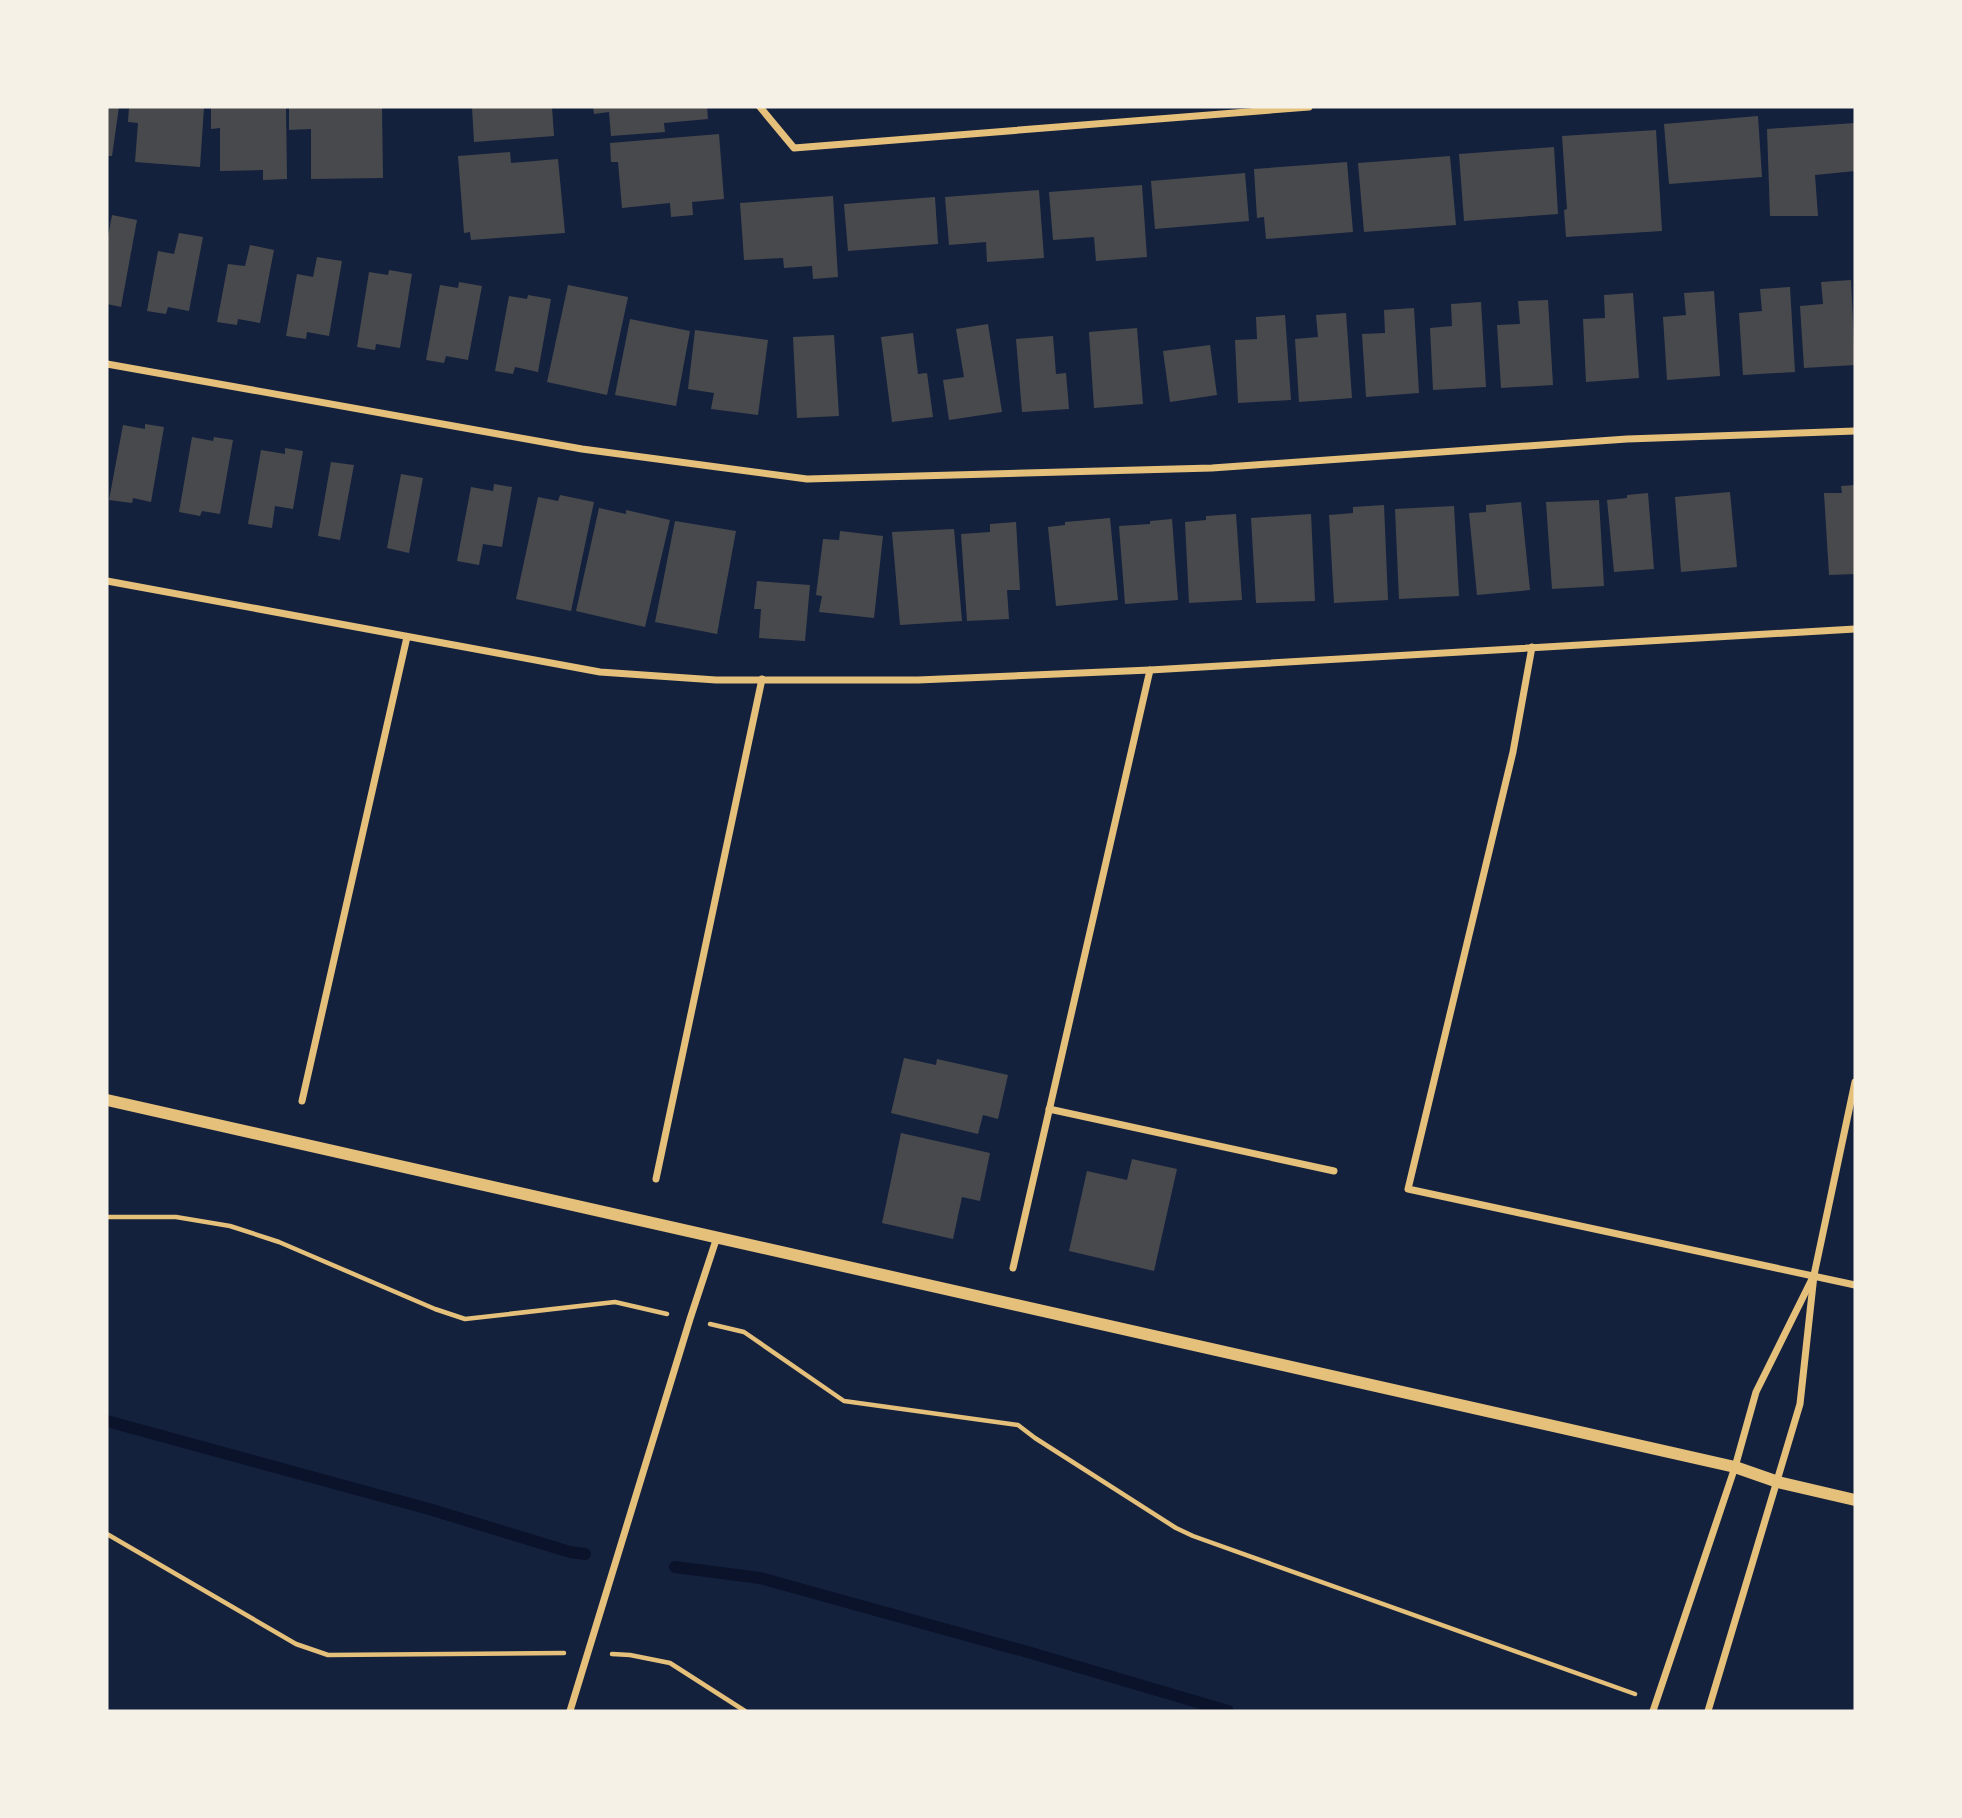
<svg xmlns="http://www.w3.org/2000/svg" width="1962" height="1818" viewBox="0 0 1962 1818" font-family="'Fira Sans',sans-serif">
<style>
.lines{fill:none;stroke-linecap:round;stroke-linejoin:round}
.stream{stroke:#0b132b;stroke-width:12}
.building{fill:#48494c}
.path{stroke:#e5c07b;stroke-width:4.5}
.minor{stroke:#e5c07b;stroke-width:7}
.tertiary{stroke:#e5c07b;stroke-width:12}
</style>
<rect width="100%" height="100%" fill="#14213d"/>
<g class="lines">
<!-- stream -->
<g class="stream">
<polyline points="107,1421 429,1509 570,1552 585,1554"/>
<polyline points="675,1567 760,1578 1031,1653 1228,1711"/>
</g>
</g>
<!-- building -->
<g class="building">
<polygon points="107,107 119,107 112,156 107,156"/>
<polygon points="129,107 204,107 200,167 135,162 138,123 128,122"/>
<polygon points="211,107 286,107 287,179 263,180 263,170 220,171 220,128 211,129"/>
<polygon points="289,107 382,107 383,178 311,179 311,129 289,130"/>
<polygon points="472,107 552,107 554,136 474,142"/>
<polygon points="593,107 707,107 708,119 664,123 665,132 611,136 609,112 594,114"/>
<polygon points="1758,116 1762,177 1669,184 1664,124"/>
<polygon points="1855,123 1855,171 1815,175 1818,216 1770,216 1767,129"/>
<polygon points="1656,130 1662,231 1566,237 1564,210 1567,209 1562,136"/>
<polygon points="719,134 724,199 692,202 693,215 671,217 670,203 622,208 618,162 611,162 610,143"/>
<polygon points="1554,147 1558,214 1464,221 1459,154"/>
<polygon points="510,152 511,163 558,159 565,233 471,240 470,232 464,233 458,156"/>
<polygon points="1450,156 1456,225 1364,232 1358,163"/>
<polygon points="1347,162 1353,232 1266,239 1264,217 1257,218 1254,169"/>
<polygon points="1245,173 1249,221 1155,229 1151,181"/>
<polygon points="1142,185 1147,257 1096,261 1094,237 1053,240 1049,192"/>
<polygon points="1039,190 1044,258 987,262 986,242 949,245 945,197"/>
<polygon points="833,196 838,277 813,279 812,266 784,268 783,258 744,260 740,203"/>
<polygon points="935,197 938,244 848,251 844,204"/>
<polygon points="112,215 137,220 121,307 107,304 107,242"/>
<polygon points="179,233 203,237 189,311 168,307 166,314 147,311 158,251 174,254"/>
<polygon points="250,245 274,250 260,323 238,319 237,325 217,322 228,264 245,266"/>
<polygon points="317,257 342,261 329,336 307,332 306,339 286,336 297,274 313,277"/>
<polygon points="389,270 412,274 400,348 376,344 375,350 357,347 369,272 388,275"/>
<polygon points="1851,280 1855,365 1804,368 1800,306 1823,304 1821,282"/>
<polygon points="459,282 482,286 468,360 446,356 444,363 426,360 440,285 458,288"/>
<polygon points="568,285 628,297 607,395 547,382"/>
<polygon points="1790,287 1795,372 1743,375 1739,313 1762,311 1760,289"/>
<polygon points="1714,291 1720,376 1667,380 1663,317 1686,315 1684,293"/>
<polygon points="1633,293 1639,378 1586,382 1583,319 1605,318 1604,295"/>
<polygon points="528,295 551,299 538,372 515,367 513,374 495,371 509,296 527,299"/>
<polygon points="1548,300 1553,385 1501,388 1497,325 1520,324 1518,301"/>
<polygon points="1481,302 1486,387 1433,390 1430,328 1452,326 1451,304"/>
<polygon points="1414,308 1419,393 1366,397 1362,334 1385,333 1384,310"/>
<polygon points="1346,313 1352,398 1299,402 1295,339 1318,337 1316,315"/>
<polygon points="1285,315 1291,400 1238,403 1235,340 1257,339 1256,317"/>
<polygon points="630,319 690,331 676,406 615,395"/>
<polygon points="988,324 1002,412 949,420 943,380 964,377 956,329"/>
<polygon points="1137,328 1143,404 1094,408 1089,332"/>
<polygon points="695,330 768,340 758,415 711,409 714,393 688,389"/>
<polygon points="913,333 918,374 927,373 933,417 892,422 881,337"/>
<polygon points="834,335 839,416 797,418 793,337"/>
<polygon points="1053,336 1056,374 1066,373 1069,409 1022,412 1016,339"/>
<polygon points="1210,345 1217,395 1170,402 1163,351"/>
<polygon points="145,424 164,427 151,502 133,498 132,503 109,500 123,425 145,429"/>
<polygon points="192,437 213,441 214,437 233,440 220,514 202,511 200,516 179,512"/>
<polygon points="285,448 303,451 293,509 275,506 272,528 248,524 261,450 285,454"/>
<polygon points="331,462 354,465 340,540 318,536"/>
<polygon points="401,474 423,478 409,553 387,548"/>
<polygon points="494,484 512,487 502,547 483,544 479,565 457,561 471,487 493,491"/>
<polygon points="1855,485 1855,574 1829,575 1824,493 1842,493 1841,486"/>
<polygon points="1730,492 1737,567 1681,572 1675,497"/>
<polygon points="1648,493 1654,569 1614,572 1607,500 1627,498 1627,495"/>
<polygon points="560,495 594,502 571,611 516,599 538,497 558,501"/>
<polygon points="1599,500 1604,586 1552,589 1546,502"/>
<polygon points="1521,502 1530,590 1477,595 1469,513 1486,512 1486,505"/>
<polygon points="1384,505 1388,600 1334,603 1329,515 1353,513 1353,507"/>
<polygon points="1454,506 1459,596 1399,599 1395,509"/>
<polygon points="599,508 626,514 626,510 670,520 645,627 576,611"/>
<polygon points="1236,514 1242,600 1189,603 1185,522 1206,520 1206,516"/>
<polygon points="1311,514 1315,601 1256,603 1251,518"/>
<polygon points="1110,518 1118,600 1056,606 1048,527 1065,525 1065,522"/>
<polygon points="1172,519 1178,600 1125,604 1119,526 1150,524 1150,521"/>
<polygon points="675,521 736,531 717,634 655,622"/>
<polygon points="1016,522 1020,590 1007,590 1009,619 967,621 961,534 990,532 990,524"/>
<polygon points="954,529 962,621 900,625 892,532"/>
<polygon points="840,531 883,536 874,618 819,612 822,596 816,595 823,539 839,540"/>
<polygon points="757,581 810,585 805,641 759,638 761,609 754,609"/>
<polygon points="904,1058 936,1065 937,1059 1008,1075 998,1119 983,1115 978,1134 891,1113"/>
<polygon points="901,1133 990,1153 980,1201 962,1197 953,1239 882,1223"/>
<polygon points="1132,1159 1177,1169 1154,1271 1069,1251 1087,1171 1127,1180"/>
</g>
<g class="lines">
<!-- path -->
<g class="path">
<polyline points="107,1217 176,1217 230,1226 279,1242 435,1309 465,1319 615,1302 667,1314"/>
<polyline points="710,1324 744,1332 844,1401 1018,1425 1035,1438 1176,1528 1193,1536 1635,1694"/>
<polyline points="107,1534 296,1644 328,1655 564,1653"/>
<polyline points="612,1654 630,1655 670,1663 745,1711"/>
</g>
<!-- minor -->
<g class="minor">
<polyline points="760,107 794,148 1309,107"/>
<polyline points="107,364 582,449 807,479 1212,468 1627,439 1855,431"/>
<polyline points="107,581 600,672 716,680 918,680 1150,670 1855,629"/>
<polyline points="1532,647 1513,752 1408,1189 1855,1285"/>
<polyline points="302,1101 407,637"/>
<polyline points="1049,1109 1334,1171"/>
<polyline points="656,1179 762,679"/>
<polyline points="1013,1268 1150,670"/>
<polyline points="570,1711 690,1319 717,1237"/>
<polyline points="1653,1711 1735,1467 1756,1392 1812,1279"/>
<polyline points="1708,1711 1800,1404 1814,1275 1855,1082"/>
</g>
<!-- tertiary -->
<polyline class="tertiary" points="107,1100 1735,1467 1778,1482 1855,1500"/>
</g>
<!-- border -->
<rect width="1962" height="1818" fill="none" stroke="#f6f1e7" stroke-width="217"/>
</svg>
